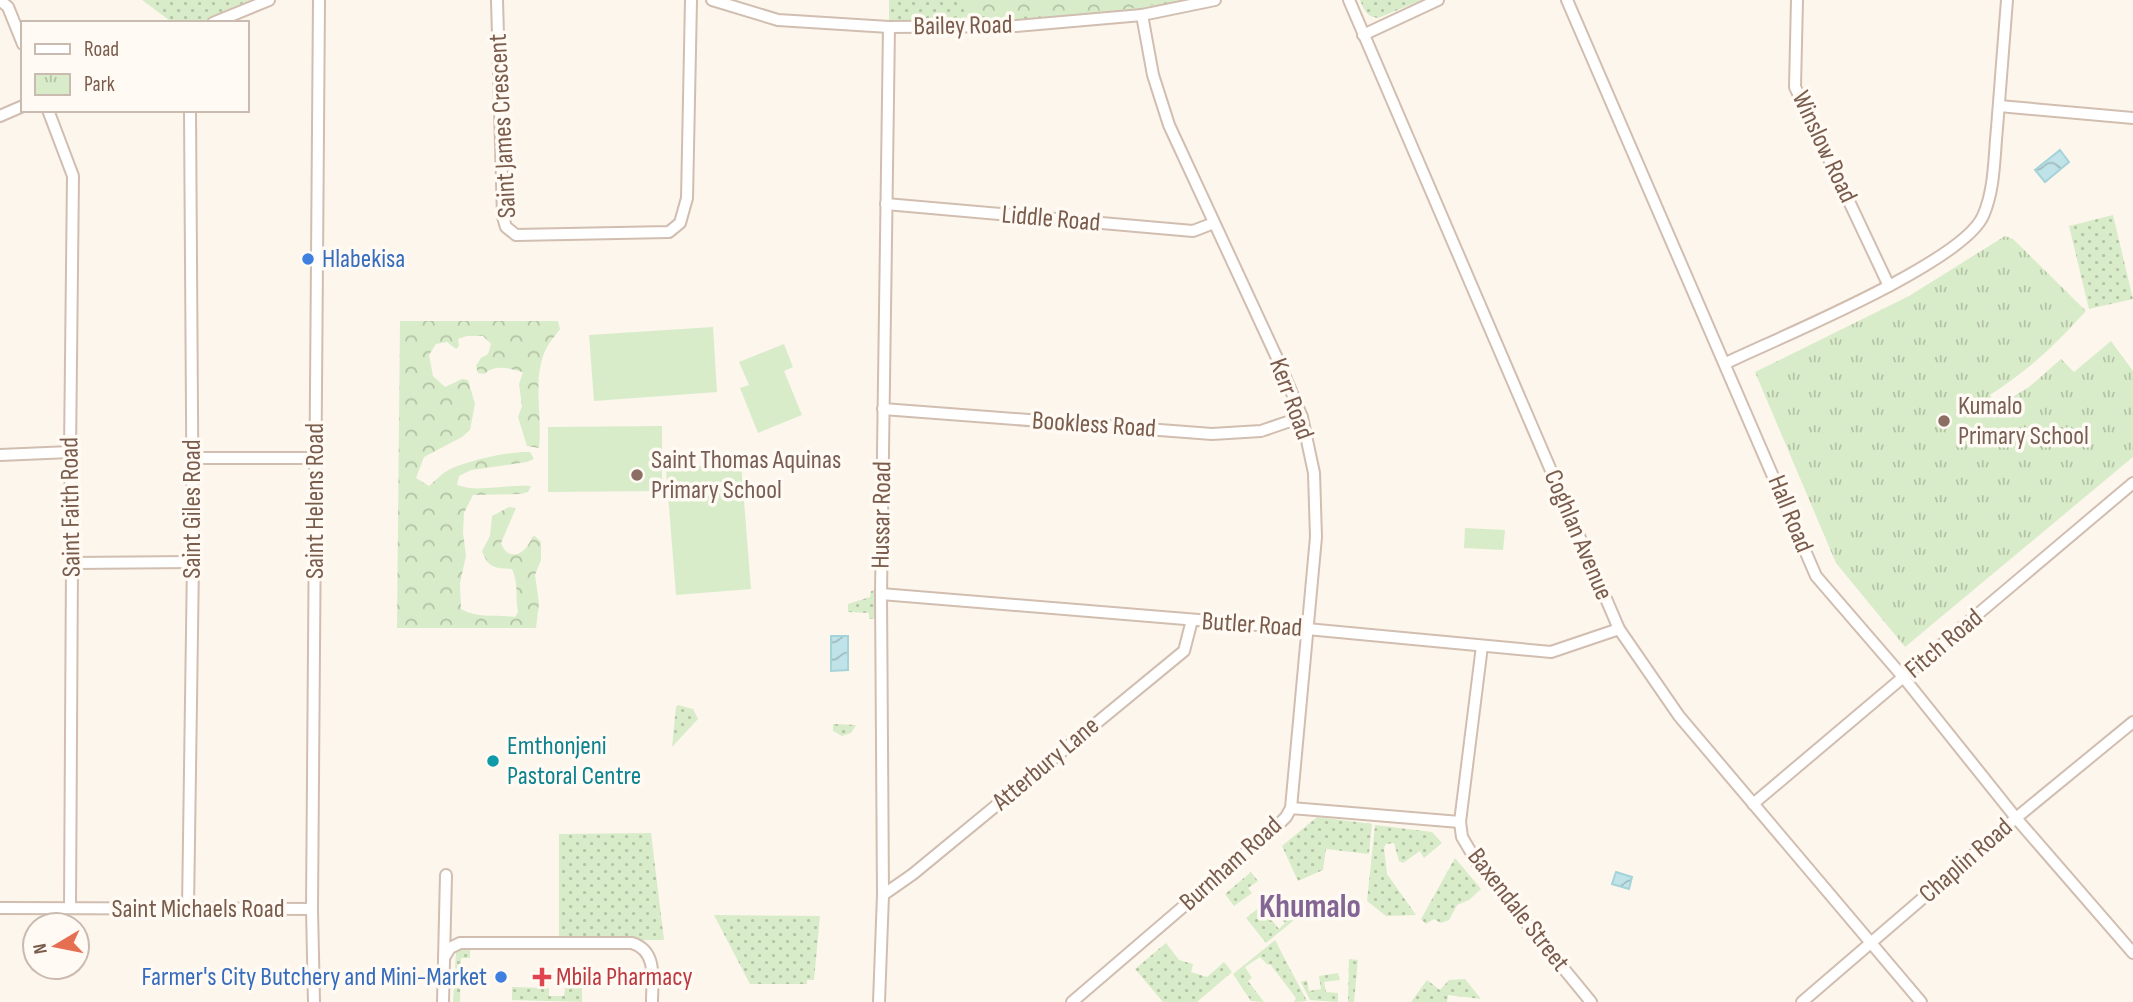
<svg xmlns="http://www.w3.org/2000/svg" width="2133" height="1002" viewBox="0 0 2133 1002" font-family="'Sofia Sans Condensed',sans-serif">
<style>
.grass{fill:url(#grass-dots)}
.forest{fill:url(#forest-crowns)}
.park{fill:url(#park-tufts)}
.pitch{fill:#d8ecc9}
.water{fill:url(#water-waves);stroke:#a5d3da;stroke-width:2}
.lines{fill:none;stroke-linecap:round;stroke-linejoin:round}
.street-casing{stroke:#d1beb0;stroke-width:14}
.street{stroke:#fff;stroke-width:10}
.shop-dot{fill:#3f7fe0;stroke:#fffaf3;stroke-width:2.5}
.education-dot{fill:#8d6e63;stroke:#fffaf3;stroke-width:2.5}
.culture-dot{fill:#0f9aa8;stroke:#fffaf3;stroke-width:2.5}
.health-dot{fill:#e0444e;stroke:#fffaf3;stroke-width:2.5}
.labels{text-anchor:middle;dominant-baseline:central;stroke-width:7;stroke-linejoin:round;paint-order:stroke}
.street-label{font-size:26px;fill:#7a5c4d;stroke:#fffaf3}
.shop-label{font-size:26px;fill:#366cbe;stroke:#fffaf3;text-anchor:start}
.education-label{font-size:26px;fill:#785e54;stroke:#fffaf3;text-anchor:start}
.culture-label{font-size:26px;fill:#0d838f;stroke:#fffaf3;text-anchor:start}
.health-label{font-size:26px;fill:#be3a42;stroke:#fffaf3;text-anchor:start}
.district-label{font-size:33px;font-weight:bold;fill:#846695;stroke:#fffaf3}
</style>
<defs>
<pattern id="grass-dots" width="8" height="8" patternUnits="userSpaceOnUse" patternTransform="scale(1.75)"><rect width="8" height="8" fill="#d8ecc9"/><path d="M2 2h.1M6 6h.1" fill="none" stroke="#b4c2a5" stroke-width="1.8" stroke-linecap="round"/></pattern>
<pattern id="forest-crowns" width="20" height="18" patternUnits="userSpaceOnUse" patternTransform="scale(1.75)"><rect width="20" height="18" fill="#d8ecc9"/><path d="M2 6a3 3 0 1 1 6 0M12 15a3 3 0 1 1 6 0" fill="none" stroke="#b4c2a5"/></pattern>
<pattern id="park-tufts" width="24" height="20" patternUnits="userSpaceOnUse" patternTransform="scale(1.75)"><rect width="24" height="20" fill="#d8ecc9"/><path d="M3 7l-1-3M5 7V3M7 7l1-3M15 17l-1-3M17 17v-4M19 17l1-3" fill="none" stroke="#b4c2a5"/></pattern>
<pattern id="water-waves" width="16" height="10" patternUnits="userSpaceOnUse" patternTransform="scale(1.75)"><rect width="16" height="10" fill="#bfe3e8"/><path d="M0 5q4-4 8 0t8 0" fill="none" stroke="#a0bbbe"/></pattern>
</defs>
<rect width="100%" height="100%" fill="#fdf6ec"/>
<!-- grass -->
<g class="grass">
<polygon points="142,0 251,0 199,23 173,23"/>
<path d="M889 0H1187C1090 24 989 22 889 21Z"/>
<path d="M1360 0H1422L1378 18C1367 17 1364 10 1360 0Z"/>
<polygon points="2113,215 2133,299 2089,309 2069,226"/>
<polygon points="880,589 880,618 869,619 869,613 848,612 848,604 870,597 871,591"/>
<polygon points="678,705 693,709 698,719 672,747 676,707"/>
<polygon points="833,724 856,725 851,733 842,736 833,731"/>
<polygon points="1317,817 1372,824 1369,854 1326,849 1323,870 1298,881 1282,846"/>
<polygon points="1375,825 1432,832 1442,843 1424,858 1420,851 1403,863 1399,861 1394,843 1386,844 1384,848 1387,874 1416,915 1386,916 1367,901"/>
<polygon points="651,833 664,940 559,940 559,834"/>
<polygon points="1455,858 1481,889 1469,900 1457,905 1449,920 1441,923 1434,919 1426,924 1421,919"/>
<polygon points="1251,872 1258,881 1248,888 1252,893 1234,906 1225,894"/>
<polygon points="1261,906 1279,929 1285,923 1280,917 1288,911 1294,920 1266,943 1246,918"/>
<polygon points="714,915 820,916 814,980 807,980 807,984 750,984"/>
<polygon points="1275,940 1307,1001 1294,1002 1296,998 1270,964 1268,965 1260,957 1245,967 1252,978 1248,981 1264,1002 1251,1001 1233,974"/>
<polygon points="1166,943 1179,960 1193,964 1191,972 1207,977 1224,962 1232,972 1197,1002 1163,1002 1135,969"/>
<polygon points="470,948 470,958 461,958 460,1002 453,1002 456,952 460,949"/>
<polygon points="1349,959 1358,960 1354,1002 1348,1002"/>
<polygon points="1338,973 1340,980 1324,982 1326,992 1338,993 1338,1002 1310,1000 1301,982 1307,980 1309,991 1321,989 1319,976"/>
<polygon points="1465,979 1481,999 1448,995 1447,1002 1411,1002 1427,980 1440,990 1449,980"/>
<polygon points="512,987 549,988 549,996 564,996 565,988 582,988 582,1002 512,1000"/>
</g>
<!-- forest -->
<g class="forest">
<path d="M963 0H1171C1108 16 1036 18 972 16Z"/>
<path d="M400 321H558L560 329C556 335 550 341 547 347 531 378 543 415 539 448L527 446 518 417 522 406 519 384 523 372C509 369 497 363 484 374L478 373 476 366 481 358 488 354 491 344 483 336H467L458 339 459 346 456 349 447 342 436 344 429 355 433 376 445 387 462 379 468 380 475 404 470 430 462 437 424 457 416 478 429 486C435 481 440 475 447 471 464 461 510 451 530 452L534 459 527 462 471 470 459 476 457 485C479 493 507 484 531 486L528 492 521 494 473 495 464 513 463 533 466 556 460 583 461 609C479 619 495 614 515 617L518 612C515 596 519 585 512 569 495 568 489 569 482 551L490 536 492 516 509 507 516 508 501 543C509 564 527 553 532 537L535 536 541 542V560L535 575 539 603 536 628H397Z"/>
</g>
<!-- park -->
<path class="park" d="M2005 236 2013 239 2086 311C2053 347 2031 368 1990 395L1996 407 2029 387 2061 359 2074 372 2111 341 2133 371V457L1905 647 1836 563 1755 372 1909 296Z"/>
<!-- pitch -->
<g class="pitch">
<polygon points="713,327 717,392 594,401 589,335"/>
<polygon points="784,344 793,367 784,371 802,415 758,433 740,388 749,385 739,362"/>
<polygon points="662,426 662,491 548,492 548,427"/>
<polygon points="741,463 751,589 676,595 666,469"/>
<polygon points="1465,528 1505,530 1503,550 1464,548"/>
</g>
<!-- water -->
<g class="water">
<polygon points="2060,150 2069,162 2045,182 2035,170"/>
<polygon points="831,636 848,636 848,670 831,671"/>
<polygon points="1616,872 1632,877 1629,889 1612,884"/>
</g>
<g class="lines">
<!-- street casing -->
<g class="street-casing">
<g id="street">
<polyline points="0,0 8,7 23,44"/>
<polyline points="497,0 503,217 506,227 516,235 669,232 680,223 687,198 691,0"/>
<polyline points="712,0 778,20 889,27 1016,26 1142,15 1215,0"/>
<polyline points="1349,0 1619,629 1679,716 1921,1002"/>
<polyline points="1567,0 1816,576 1904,678 2016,818 2133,953"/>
<polyline points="1797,0 1795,87 1889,286"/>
<polyline points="1142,15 1153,75 1169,125 1277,358 1302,417 1314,473 1316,537 1291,808"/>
<polyline points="213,23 269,0"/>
<polyline points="1363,35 1438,0"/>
<polyline points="1999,106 2133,118"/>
<polyline points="48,110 73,176 70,452 72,563 70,908"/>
<polyline points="0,116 23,106"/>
<polyline points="886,204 1193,231 1214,223"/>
<path d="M1726 363C1778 338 1962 263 1983 216 1995 189 1994 157 1997 128 2000 85 2004 43 2007 0"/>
<polyline points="883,409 1212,434 1261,431 1302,417"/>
<polyline points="0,455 70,452"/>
<polyline points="192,458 315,458"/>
<polyline points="72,563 193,562"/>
<polyline points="881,594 1307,629 1551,652 1619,629"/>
<polyline points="1482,646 1460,822 1462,837 1478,864 1591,1002"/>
<polyline points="1753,804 2133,483"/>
<polyline points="883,895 913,874 1184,651 1192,620"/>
<polyline points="0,908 312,909"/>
<polyline points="188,909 193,562 190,110"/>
<path d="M444 958 450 948 460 943H632C658 951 652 980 652 1002"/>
<polyline points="314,1002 312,909 319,0"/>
<polyline points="443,1002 446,875"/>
<polyline points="879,1002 883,895 881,594 889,27"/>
<polyline points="1072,1002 1276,827 1286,817 1291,808 1460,822"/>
<polyline points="1802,1002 2016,818 2133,722"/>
</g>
</g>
<!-- street -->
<use href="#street" class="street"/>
</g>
<!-- markers -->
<g class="shop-dot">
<circle cx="308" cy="259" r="7"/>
<circle cx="501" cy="977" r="7"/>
</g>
<g class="education-dot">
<circle cx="1944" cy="421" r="7"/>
<circle cx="637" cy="475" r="7"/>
</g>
<circle class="culture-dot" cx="493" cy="761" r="7"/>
<path class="health-dot" d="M538.5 966.5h7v7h7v7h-7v7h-7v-7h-7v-7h7z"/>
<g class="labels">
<!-- street labels -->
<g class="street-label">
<text transform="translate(963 26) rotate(-1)">Bailey Road</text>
<text transform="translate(503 126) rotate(-93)">Saint James Crescent</text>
<text transform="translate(1824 147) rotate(65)">Winslow Road</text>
<text transform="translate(1051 219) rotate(5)">Liddle Road</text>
<text transform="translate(1291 399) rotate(70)">Kerr Road</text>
<text transform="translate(1094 425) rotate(4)">Bookless Road</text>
<text transform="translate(315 501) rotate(-90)">Saint Helens Road</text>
<text transform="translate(71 507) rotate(-91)">Saint Faith Road</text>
<text transform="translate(192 509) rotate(-90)">Saint Giles Road</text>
<text transform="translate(1790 514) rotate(68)">Hall Road</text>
<text transform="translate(882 515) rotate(-89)">Hussar Road</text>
<text transform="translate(1578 535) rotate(67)">Coghlan Avenue</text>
<text transform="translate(1252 625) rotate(4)">Butler Road</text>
<text transform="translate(1944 644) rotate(-40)">Fitch Road</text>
<text transform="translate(1046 764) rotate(-40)">Atterbury Lane</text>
<text transform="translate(1966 861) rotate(-41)">Chaplin Road</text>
<text transform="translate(1231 864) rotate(-42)">Burnham Road</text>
<text x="198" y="909">Saint Michaels Road</text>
<text transform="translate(1518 910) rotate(52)">Baxendale Street</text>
</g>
<!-- shop labels -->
<g class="shop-label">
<text x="322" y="259">Hlabekisa</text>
<text x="487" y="977" text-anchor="end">Farmer's City Butchery and Mini-Market</text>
</g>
<!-- education labels -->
<g class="education-label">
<text x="1958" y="406">Kumalo<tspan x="1958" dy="30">Primary School</tspan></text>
<text x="651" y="460">Saint Thomas Aquinas<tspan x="651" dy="30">Primary School</tspan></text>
</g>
<!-- culture labels -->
<g class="culture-label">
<text x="507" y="746">Emthonjeni<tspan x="507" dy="30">Pastoral Centre</tspan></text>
</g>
<!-- health labels -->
<g class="health-label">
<text x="556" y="977">Mbila Pharmacy</text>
</g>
<!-- district labels -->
<g class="district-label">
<text x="1310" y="907">Khumalo</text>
</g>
</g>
<!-- legend -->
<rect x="21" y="21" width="228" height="91" fill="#fffaf3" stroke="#cabbb1" stroke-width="2"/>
<rect x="35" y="44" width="35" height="10" fill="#ffffff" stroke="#cabbb1" stroke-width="2"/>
<text x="84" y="56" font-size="21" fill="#7a5c4d">Road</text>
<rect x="35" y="74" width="35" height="21" fill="url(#park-tufts)" stroke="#cabbb1" stroke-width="2"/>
<text x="84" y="91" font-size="21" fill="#7a5c4d">Park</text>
<!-- north arrow -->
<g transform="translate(56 946) rotate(260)"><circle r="33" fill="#fffaf3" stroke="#cabbb1" stroke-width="2"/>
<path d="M0-5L12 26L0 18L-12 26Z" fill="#e76f51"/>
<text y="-10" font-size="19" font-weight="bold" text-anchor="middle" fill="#7a5c4d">N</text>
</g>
</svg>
